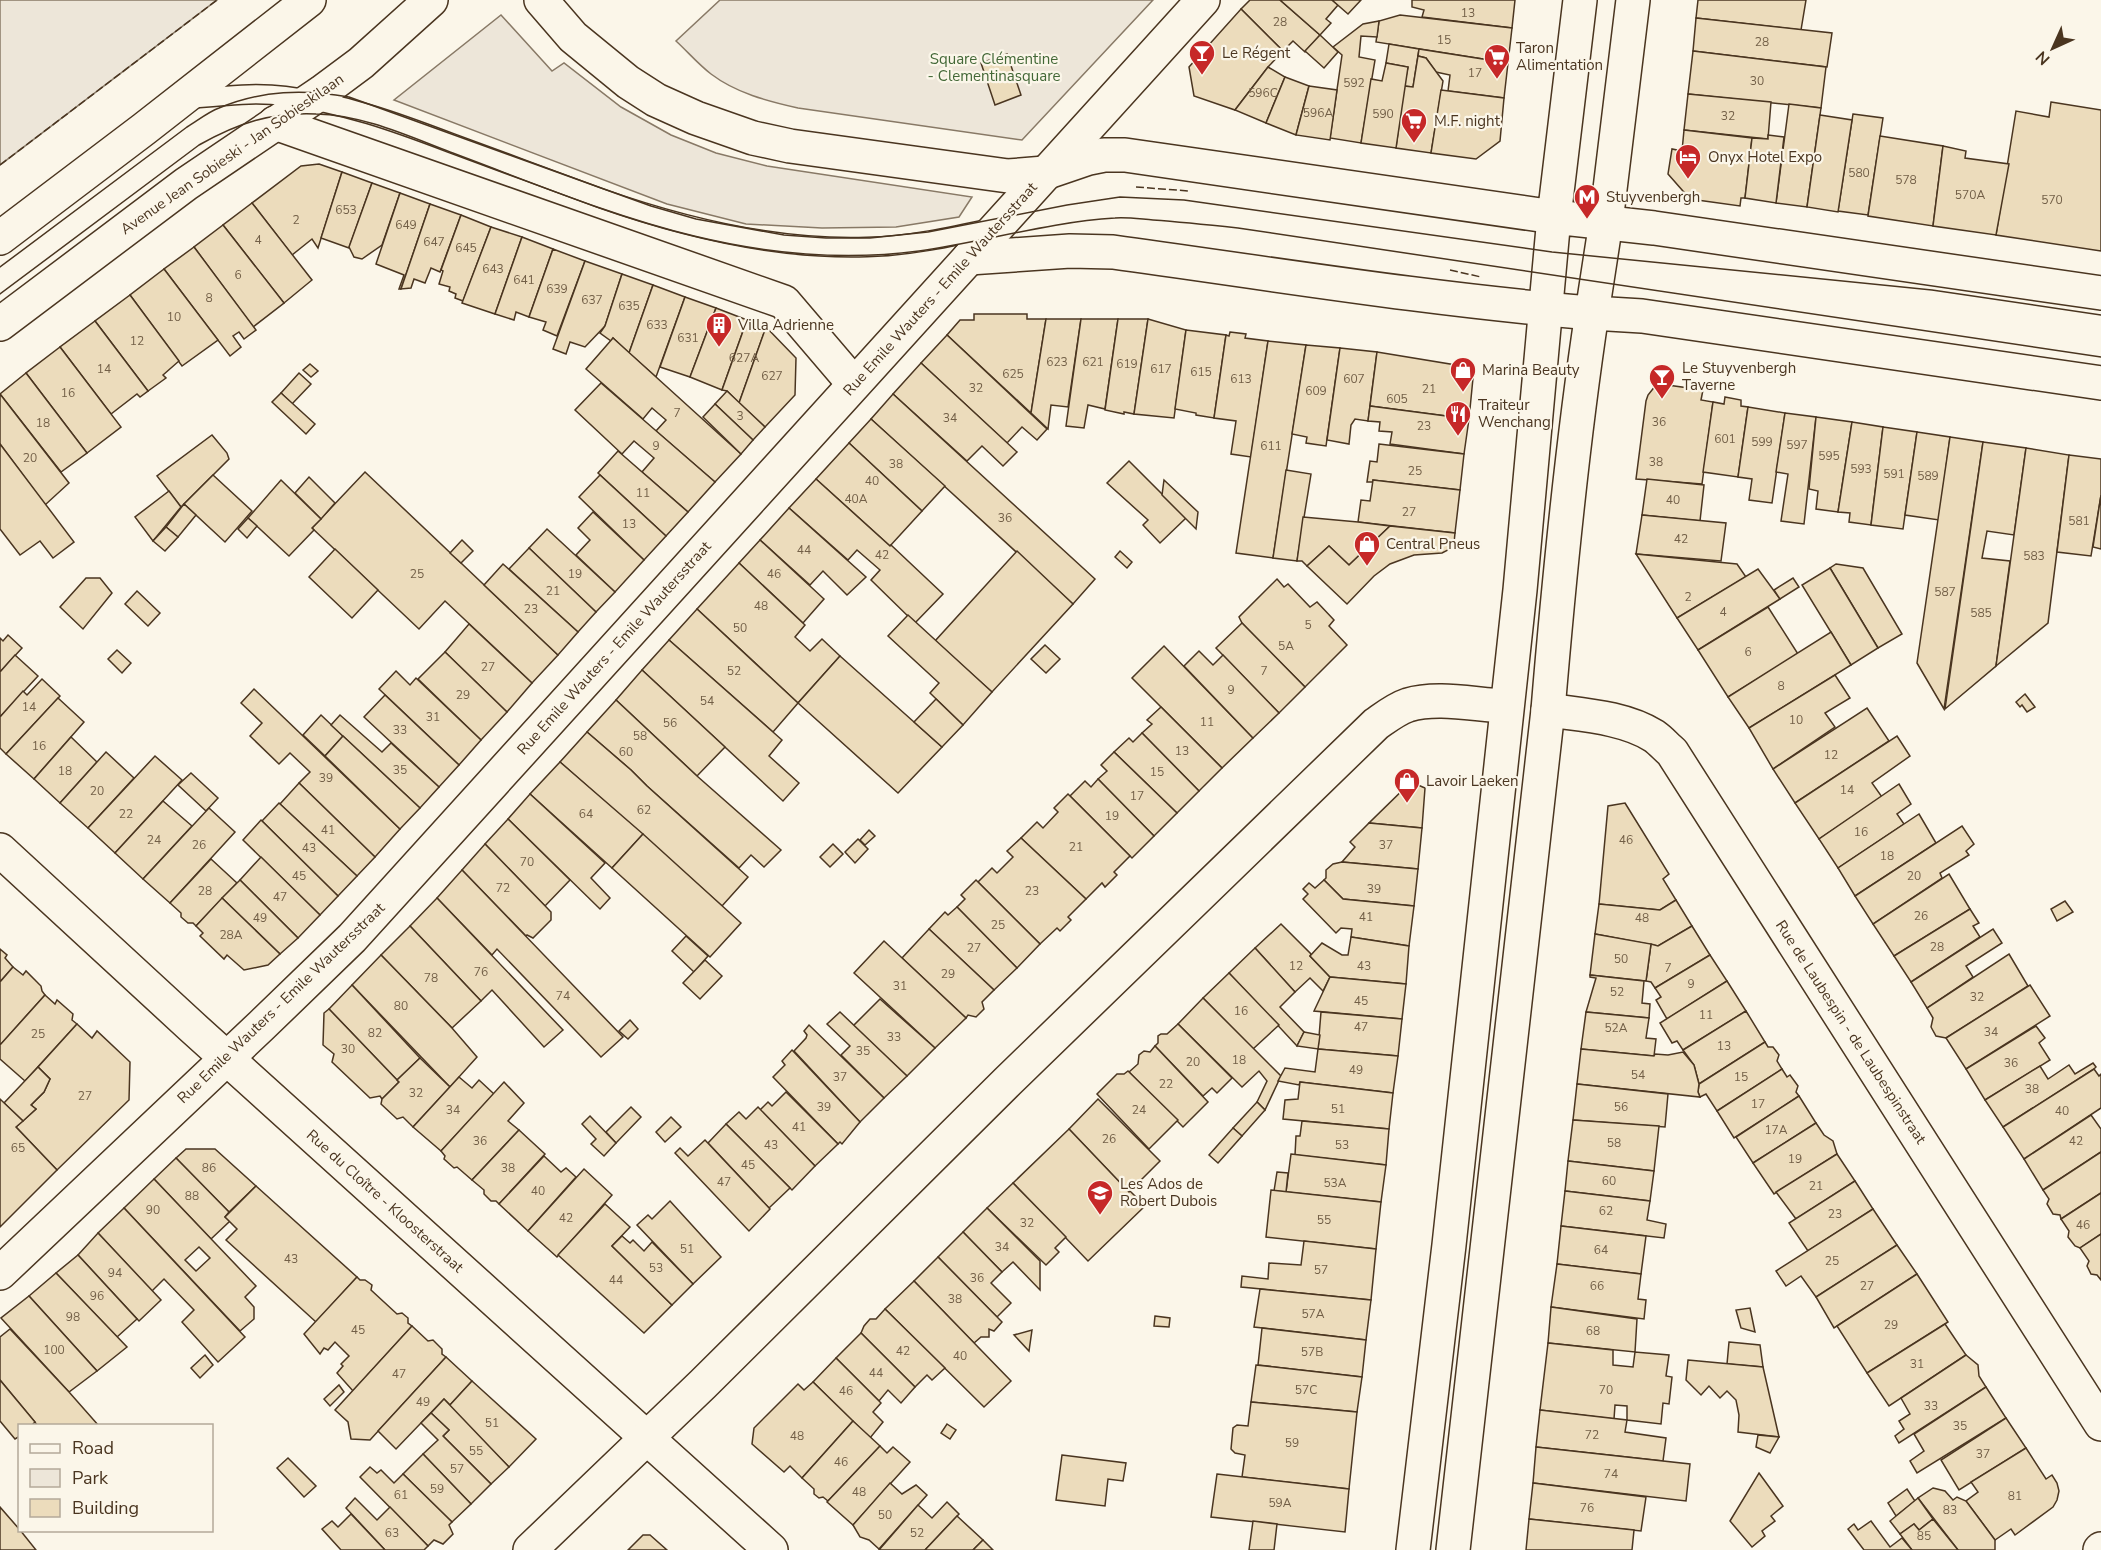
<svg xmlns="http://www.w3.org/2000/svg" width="2101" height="1550" viewBox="0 0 2101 1550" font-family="'Nunito Sans',sans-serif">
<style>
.green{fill:#ede6d9;stroke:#887966;stroke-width:1.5}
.building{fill:#ecdcbc;stroke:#4a3520;stroke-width:1.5;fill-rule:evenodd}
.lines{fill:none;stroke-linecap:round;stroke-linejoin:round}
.lane-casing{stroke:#4a3520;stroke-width:21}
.street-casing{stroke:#4a3520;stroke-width:36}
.secondary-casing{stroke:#4a3520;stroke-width:36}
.primary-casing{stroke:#4a3520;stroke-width:36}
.lane{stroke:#fbf6e9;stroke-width:18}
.street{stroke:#fbf6e9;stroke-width:33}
.secondary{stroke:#fbf6e9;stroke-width:33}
.primary{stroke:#fbf6e9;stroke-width:33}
.tram{stroke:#4a3520;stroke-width:1.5}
.fence{stroke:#4a3520;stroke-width:1.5;stroke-dasharray:8 3;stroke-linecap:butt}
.labels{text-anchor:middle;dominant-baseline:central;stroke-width:4.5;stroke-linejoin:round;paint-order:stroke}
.number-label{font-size:12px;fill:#725f47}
.poi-label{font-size:15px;fill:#4a3520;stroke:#fbf6e9;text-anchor:start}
.park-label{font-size:15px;fill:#436837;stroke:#fbf6e9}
.street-label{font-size:15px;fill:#4a3520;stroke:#fbf6e9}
</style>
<rect width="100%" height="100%" fill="#fbf6e9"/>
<!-- green -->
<g class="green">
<polygon points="0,0 217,0 0,165"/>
<path d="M720 0H1153L1022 140 798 108C767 101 736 93 711 74 698 64 688 52 676 41Z"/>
<polygon points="501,15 552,71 564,63 621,107 671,135 716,153 767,166 972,197 959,217 896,227 822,228 746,224 667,204 394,100"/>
</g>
<!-- building -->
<g class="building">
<polygon points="1250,0 1280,0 1320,35 1305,52 1293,41 1283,51 1241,9"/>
<polygon points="1280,0 1332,0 1338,5 1326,19 1331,23 1320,35"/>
<polygon points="1332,0 1361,0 1348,14"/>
<polygon points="1412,0 1515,0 1512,28 1422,17 1424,10 1412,7"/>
<polygon points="1698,0 1806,0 1801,30 1696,18"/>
<polygon points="1241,9 1283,51 1268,67 1235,110 1194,96 1189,67"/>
<polygon points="1400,15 1512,28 1508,63 1376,42 1379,21"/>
<polygon points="1696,18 1832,33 1827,67 1693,51"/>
<polygon points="1379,21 1377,37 1361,36 1359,57 1375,60 1361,143 1330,138 1342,55 1333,47 1363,24"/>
<polygon points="1320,35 1338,52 1324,68 1305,51"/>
<polygon points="1389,44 1419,49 1413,87 1404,86 1408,67 1386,63"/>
<polygon points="1419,49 1508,63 1504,98 1448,91 1450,75 1436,72 1426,58 1418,56"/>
<polygon points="1693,51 1826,67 1821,108 1688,94"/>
<polygon points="1007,54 1021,95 995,105 981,63"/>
<polygon points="1418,56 1426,58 1443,81 1431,153 1396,148 1404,86 1413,87"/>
<polygon points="1386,63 1408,67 1396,148 1361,143 1371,79 1382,81"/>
<polygon points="1268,67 1285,77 1266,123 1235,110"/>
<polygon points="1285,77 1309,86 1296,135 1266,123"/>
<polygon points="1309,86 1337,90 1330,140 1296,135"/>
<polygon points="1441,90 1504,98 1500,141 1476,159 1431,153"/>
<polygon points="1688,94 1771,102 1768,139 1684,130"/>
<polygon points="2051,102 2101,110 2101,251 1996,235 2016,111 2049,117"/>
<polygon points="1789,104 1821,108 1807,207 1776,203"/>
<polygon points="1853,114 1883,118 1868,215 1838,211"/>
<polygon points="1820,115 1852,120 1838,212 1807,207"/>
<polygon points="1684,130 1752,138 1745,198 1741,198 1740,206 1690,199 1668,174 1672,149 1682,151"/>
<polygon points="1768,135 1784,137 1776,203 1745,198 1752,138 1768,139"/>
<polygon points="1880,136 1943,146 1933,226 1868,216"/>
<polygon points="1943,146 1966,151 1965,158 2009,164 1996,235 1933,226"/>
<polygon points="319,164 342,172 318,248 312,239 292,255 252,203 301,166"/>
<polygon points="342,172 372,183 349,248 321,238"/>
<polygon points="372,183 400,193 382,245 362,259 354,257 349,247"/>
<polygon points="400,193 430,204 401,289 399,289 404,275 376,264"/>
<polygon points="252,203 312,280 284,303 223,225"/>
<polygon points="430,204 461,215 440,272 431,268 425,283 414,279 411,288 401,289"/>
<polygon points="461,215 491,227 463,301 455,298 456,294 449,291 450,287 439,284 443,271 441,270"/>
<polygon points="223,225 284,303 253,327 194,247"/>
<polygon points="491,227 522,237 495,314 462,303"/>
<polygon points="522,237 553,249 529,317 516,312 514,320 495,314"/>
<polygon points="194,247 256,330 244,339 239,332 233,336 241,347 230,356 164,269"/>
<polygon points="553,249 585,261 557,336 543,330 546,322 529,317"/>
<polygon points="585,261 622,274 605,326 585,347 570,342 566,354 553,349"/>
<polygon points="164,269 218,340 182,366 130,295"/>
<polygon points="622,274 653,285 629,353 613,338 611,341 600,333 605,326"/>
<polygon points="653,285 685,297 656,377 629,353"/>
<polygon points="130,295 179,361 163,375 166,378 148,391 95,321"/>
<polygon points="685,297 716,308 690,377 660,367"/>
<polygon points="716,308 747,320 722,390 690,377"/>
<polygon points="974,314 1027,314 1027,319 1046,319 1031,413 947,335 960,320 974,320"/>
<polygon points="1046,319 1081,319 1068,407 1051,405 1048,429 1031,413"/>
<polygon points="1081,319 1118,319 1105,409 1088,405 1084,428 1066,426"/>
<polygon points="1118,319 1148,319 1134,414 1124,412 1124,414 1105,410"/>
<polygon points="1148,319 1186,330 1174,418 1134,414"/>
<polygon points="747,320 766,327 739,403 727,391 722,390"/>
<polygon points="95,321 148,391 140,397 137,394 111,414 60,347"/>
<polygon points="766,327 796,358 795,395 765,427 739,403"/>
<polygon points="1186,330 1226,335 1214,418 1196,415 1196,413 1175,409"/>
<polygon points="1230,332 1246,334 1245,338 1268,341 1251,457 1231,454 1236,421 1214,418 1226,335 1229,336"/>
<polygon points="947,335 1047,429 1037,440 1022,427 1007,443 921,363"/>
<polygon points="613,338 741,454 715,482 656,431 666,420 652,408 643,419 586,369"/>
<polygon points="1268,341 1306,345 1273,558 1236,553"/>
<polygon points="1306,345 1340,348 1326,446 1306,443 1307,437 1292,434"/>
<polygon points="60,347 121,427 87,453 26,373"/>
<polygon points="1340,348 1377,352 1368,421 1355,419 1351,425 1349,444 1327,440"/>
<polygon points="1377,352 1474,368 1469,419 1370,406"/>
<polygon points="921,363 1017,452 1003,466 982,446 967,461 893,394"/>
<polygon points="310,364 318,371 311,377 303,370"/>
<polygon points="26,373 87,453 61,472 0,394"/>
<polygon points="299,373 311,384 292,404 281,393"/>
<polygon points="601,383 715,482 688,512 642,472 654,458 634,441 622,454 575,410"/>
<polygon points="1660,384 1703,390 1701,400 1713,402 1702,484 1636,479 1646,401 1648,395 1656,385"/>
<polygon points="727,391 765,427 753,440 715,404"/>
<polygon points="281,393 315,424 306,434 272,402"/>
<polygon points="0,394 69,483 45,505 0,444"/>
<polygon points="893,394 1095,579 1073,604 871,419"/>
<polygon points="1725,397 1741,400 1741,406 1748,407 1738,477 1703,472 1713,402 1724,404"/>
<polygon points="715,404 753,440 741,454 703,417"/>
<polygon points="1370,406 1469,419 1464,454 1390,444 1392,432 1379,431 1380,422 1368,421"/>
<polygon points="1748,407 1785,413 1772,503 1749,500 1752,479 1738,477"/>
<polygon points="1785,413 1816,417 1804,524 1781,521 1788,474 1776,472"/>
<polygon points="1816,417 1852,422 1838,512 1816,509 1818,491 1809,489"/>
<polygon points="871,419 945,486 922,511 849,443"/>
<polygon points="1852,422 1883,427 1871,525 1849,522 1850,513 1838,512"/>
<polygon points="1883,427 1917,432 1903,529 1871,525"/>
<polygon points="1917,432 1950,437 1939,520 1905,515"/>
<polygon points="212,435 227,453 229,459 181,507 157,476"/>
<polygon points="1950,437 1983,442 1944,709 1917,663"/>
<polygon points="1983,442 2026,448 2014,535 1987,531 1982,558 2010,561 1996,666 1945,709"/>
<polygon points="849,443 922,511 890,546 816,479"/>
<polygon points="0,444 74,542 53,558 40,541 20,555 0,529"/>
<polygon points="1379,444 1464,454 1460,490 1373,480 1373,482 1367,482 1370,461 1377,462"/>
<polygon points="2026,448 2069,455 2048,623 1996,666"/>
<polygon points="618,451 688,512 666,536 598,473"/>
<polygon points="2069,455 2101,459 2101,495 2091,556 2057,552"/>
<polygon points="1129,461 1186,518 1160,543 1143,525 1148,520 1107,483"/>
<polygon points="1286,470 1311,474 1297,561 1273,558"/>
<polygon points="365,472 558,655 532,683 445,601 419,629 312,528"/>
<polygon points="213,475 252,511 225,542 184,504"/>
<polygon points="600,475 666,536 644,560 579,497"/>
<polygon points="309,477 335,503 321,519 295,493"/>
<polygon points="816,479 890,546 891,545 943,594 915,623 871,580 880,570 857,550 848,560 789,508"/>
<polygon points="1647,479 1704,485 1700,521 1642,515"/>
<polygon points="281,480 321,519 312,528 314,530 289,556 248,518"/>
<polygon points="1164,480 1198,512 1196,529 1162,495"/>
<polygon points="1373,480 1460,490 1455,533 1358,522 1361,500 1370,501"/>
<polygon points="169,491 181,507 153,541 135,517"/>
<polygon points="2101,495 2101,549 2093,547"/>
<polygon points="184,504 196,515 178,537 166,527"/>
<polygon points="789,508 866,577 847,595 823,571 810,585 760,540"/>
<polygon points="593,512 644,560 615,592 576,555 590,540 578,528"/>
<polygon points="1642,515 1726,523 1721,561 1636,554"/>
<polygon points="1303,517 1358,522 1390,526 1349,565 1329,546 1307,566 1302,561 1297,561"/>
<polygon points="248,518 257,526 247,538 238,529"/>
<polygon points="1390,526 1455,533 1454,543 1448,550 1442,553 1414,555 1390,564 1374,576 1347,604 1307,566 1329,546 1349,565"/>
<polygon points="166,527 178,537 165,551 153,541"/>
<polygon points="547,529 615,592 596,612 529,548"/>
<polygon points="462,540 473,551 461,563 450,553"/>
<polygon points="760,540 824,599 803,623 739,563"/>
<polygon points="529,548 596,612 578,632 509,569"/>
<polygon points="335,549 378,590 352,618 309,577"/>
<polygon points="1017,551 1073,604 992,692 935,641"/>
<polygon points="1120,551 1132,562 1127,568 1115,557"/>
<polygon points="1636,554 1737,564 1746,577 1677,618"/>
<polygon points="739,563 805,625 795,637 810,651 822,639 840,656 798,703 697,609"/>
<polygon points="503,564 578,632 558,655 484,585"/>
<polygon points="1836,564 1863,568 1902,634 1878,648 1830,568"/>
<polygon points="1830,568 1878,648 1851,665 1802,585"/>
<polygon points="1758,569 1780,599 1698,650 1677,618"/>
<polygon points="86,578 100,578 112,593 83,629 60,607"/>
<polygon points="1793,578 1799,587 1780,599 1774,590"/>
<polygon points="1277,579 1284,587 1288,584 1310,607 1317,602 1334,620 1329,626 1347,645 1305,687 1242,623 1239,617"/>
<polygon points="137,591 160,613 148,626 125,604"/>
<polygon points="1768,607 1798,654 1728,697 1698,650"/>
<polygon points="697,609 798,703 773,732 669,640"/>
<polygon points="908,615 992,692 963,725 930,693 939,683 888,636"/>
<polygon points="1242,623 1305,687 1279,713 1216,648"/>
<polygon points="469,624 532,683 507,712 445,652"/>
<polygon points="1831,632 1851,665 1749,728 1728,697"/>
<polygon points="8,635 22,648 0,672 0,638 3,641"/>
<polygon points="669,640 782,740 769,756 799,783 783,801 642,670"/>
<polygon points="1045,645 1060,659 1046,673 1031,659"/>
<polygon points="1164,646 1253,738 1222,768 1132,678"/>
<polygon points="117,650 131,663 122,673 108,659"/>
<polygon points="1199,651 1213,665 1223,655 1279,713 1253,738 1184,666"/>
<polygon points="445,652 507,712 481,740 418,679"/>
<polygon points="15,655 38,676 0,717 0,672"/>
<polygon points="840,656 942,747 898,793 798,703"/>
<polygon points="642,670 725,747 697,776 616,700"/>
<polygon points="396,671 410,685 416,678 481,740 459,765 379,689"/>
<polygon points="1835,675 1850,698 1825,713 1835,727 1773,769 1749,728"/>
<polygon points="42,679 60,696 6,754 0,748 0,717 23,691 27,695"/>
<polygon points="254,689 400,829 375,857 299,783 310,772 290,753 279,764 250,736 262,723 241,703"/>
<polygon points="2025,694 2035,707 2027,712 2022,705 2020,707 2016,702"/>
<polygon points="385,695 459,765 439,787 364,717"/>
<polygon points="58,698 84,722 34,779 6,754"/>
<polygon points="936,699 963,725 942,747 914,722"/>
<polygon points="616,700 697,776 781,850 764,867 751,855 739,868 647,786 631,770 587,732"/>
<polygon points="1161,707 1222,768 1199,791 1142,733 1152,724 1147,720"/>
<polygon points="1867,708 1889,741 1795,803 1773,769"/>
<polygon points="321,715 343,736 325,756 303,735"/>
<polygon points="340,715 382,752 391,743 439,787 420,808 331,725"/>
<polygon points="587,732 631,770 647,786 748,877 722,906 560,762"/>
<polygon points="1142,733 1199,791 1177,813 1114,752 1129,738 1133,742"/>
<polygon points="343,736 420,808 400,829 325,756"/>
<polygon points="1897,736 1910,756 1872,783 1882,797 1819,839 1795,803"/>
<polygon points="71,737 97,762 60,803 34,779"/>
<polygon points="106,752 134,778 88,828 60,803"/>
<polygon points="1114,752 1177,813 1154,836 1098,779 1107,771 1101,765"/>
<polygon points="155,756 182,780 115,853 88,828"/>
<polygon points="560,762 643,834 612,868 530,794"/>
<polygon points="191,773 218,798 206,811 178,785"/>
<polygon points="1098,779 1154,836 1132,858 1070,796 1085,781 1091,787"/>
<polygon points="1411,782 1425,788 1422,828 1369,823"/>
<polygon points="299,783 375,857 357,876 280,804"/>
<polygon points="1899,784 1911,804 1897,814 1904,824 1838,868 1819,839"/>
<polygon points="530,794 605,863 591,878 610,898 600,909 508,819"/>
<polygon points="1068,794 1130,856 1114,872 1117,875 1105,887 1102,883 1086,899 1021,838 1037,822 1043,828 1058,812 1054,808"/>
<polygon points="163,801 192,826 143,879 115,853"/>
<polygon points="279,803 357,876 338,896 262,821"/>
<polygon points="1625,803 1669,874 1663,879 1676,900 1660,910 1599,904 1608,806"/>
<polygon points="209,808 235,832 170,903 143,879"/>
<polygon points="1919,814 1936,843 1855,896 1838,868"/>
<polygon points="508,819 570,880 545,906 485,844"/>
<polygon points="261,820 338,896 320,915 243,840"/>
<polygon points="1369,823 1422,828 1418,869 1342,862 1355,847 1350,842"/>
<polygon points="1962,826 1974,844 1966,851 1969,855 1940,873 1942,878 1873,924 1855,896"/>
<polygon points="869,830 875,836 865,845 860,840"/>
<polygon points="643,834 741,923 710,957 612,868"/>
<polygon points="1021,838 1086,899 1068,917 1071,920 1060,931 1057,928 1040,944 978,882 992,868 997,873 1013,857 1007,851"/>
<polygon points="858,839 868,849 855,863 845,852"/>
<polygon points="485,844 551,912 551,920 533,938 527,935 526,936 462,870"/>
<polygon points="833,844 843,854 830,867 820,857"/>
<polygon points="261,857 320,915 298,938 240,880"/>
<polygon points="211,859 237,883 196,926 193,923 188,923 181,917 181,913 170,903"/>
<polygon points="1342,862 1418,869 1414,906 1343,899 1324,880 1326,878 1326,870 1333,864"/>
<polygon points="462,870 623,1037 601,1057 497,949 492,955 437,898"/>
<polygon points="1949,874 1970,909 1894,956 1873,924"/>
<polygon points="240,880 298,938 280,954 222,898"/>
<polygon points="976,880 1040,944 1017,968 957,907 965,899 961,895"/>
<polygon points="1324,880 1343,899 1414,906 1409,946 1351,937 1352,929 1341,928 1336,933 1303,899 1308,894 1303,889 1309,883 1315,888"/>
<polygon points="222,898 280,954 268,965 244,970 227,955 224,959 200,936 203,933 196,926"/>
<polygon points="437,898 563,1030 544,1047 492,990 481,1001 410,926"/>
<polygon points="1676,900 1692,926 1658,946 1595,934 1599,904 1660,910"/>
<polygon points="2065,901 2073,912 2057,921 2051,909"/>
<polygon points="957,907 1017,968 994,990 929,929 945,912 948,915"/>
<polygon points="1970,909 1979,923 1973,926 1980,937 1911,982 1894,956"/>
<polygon points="1281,924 1311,954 1310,956 1330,977 1323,991 1310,978 1295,992 1255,948"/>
<polygon points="410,926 481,1001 452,1028 381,955"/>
<polygon points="1692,926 1710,955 1655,988 1651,982 1646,981 1651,944 1658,946"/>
<polygon points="929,929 994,990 982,1002 984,1009 976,1017 968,1015 966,1018 902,958"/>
<polygon points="1993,929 2002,943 1966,966 1973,977 1927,1008 1911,982"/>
<polygon points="1595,934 1651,944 1646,981 1590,975"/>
<polygon points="686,936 708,956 694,972 672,951"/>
<polygon points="1351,937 1409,946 1406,984 1330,977 1310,956 1322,943 1342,955 1348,955"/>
<polygon points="884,941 966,1018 935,1048 854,973"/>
<polygon points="1255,948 1295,992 1280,1007 1304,1032 1297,1046 1229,973"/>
<polygon points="0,949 7,955 5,958 13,967 0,982"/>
<polygon points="2009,954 2028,986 1946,1038 1936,1036 1931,1027 1933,1018 1927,1008"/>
<polygon points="381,955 452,1028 477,1057 450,1087 352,985"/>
<polygon points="1710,955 1727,981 1667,1019 1656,1000 1661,997 1655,988"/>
<polygon points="705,960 722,976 700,999 683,983"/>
<polygon points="13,967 23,975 26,971 41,986 42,991 45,995 0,1045 0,982"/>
<polygon points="1229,973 1279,1025 1253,1049 1203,998"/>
<polygon points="1590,975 1644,981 1642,1003 1650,1004 1649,1018 1586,1012 1596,978 1590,977"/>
<polygon points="1330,977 1406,984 1402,1019 1314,1011"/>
<polygon points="1727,981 1746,1011 1683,1050 1677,1041 1672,1043 1660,1023"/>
<polygon points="352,985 420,1058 397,1080 329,1009"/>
<polygon points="2030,985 2050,1016 1966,1069 1946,1038"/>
<polygon points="45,995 55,1004 57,1000 73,1014 72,1020 77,1024 25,1081 0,1059 0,1045"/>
<polygon points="1203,998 1281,1076 1265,1110 1257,1102 1267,1081 1259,1071 1242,1087 1178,1024"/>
<polygon points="880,999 935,1048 907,1076 853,1026"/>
<polygon points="329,1009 399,1082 382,1099 380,1096 370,1098 332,1062 334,1054 323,1045 324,1013"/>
<polygon points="1746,1011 1765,1042 1699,1084 1694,1065 1683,1050"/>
<polygon points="840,1012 907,1076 884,1098 841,1055 850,1046 827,1024"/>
<polygon points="1321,1012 1402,1019 1398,1056 1318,1049"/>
<polygon points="1586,1012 1649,1018 1646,1038 1656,1039 1654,1056 1581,1049"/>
<polygon points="630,1020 638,1029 628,1039 619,1031"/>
<polygon points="77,1024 92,1038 97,1031 130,1062 129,1100 57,1170 16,1127 36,1109 31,1105 44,1092 50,1079 38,1067"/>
<polygon points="1178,1024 1232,1078 1217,1093 1212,1088 1203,1096 1155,1046 1158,1043 1158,1036 1161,1034 1167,1034"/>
<polygon points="809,1025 884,1098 860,1122 794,1051 806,1038 807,1035 804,1031"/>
<polygon points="2036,1026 2045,1038 2039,1043 2050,1060 1985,1100 1966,1069"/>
<polygon points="1304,1032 1320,1035 1318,1049 1297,1046"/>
<polygon points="1765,1042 1768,1047 1773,1047 1779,1055 1777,1061 1782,1069 1717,1111 1706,1094 1700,1097 1698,1092 1699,1084"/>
<polygon points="1155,1046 1208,1102 1183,1127 1129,1072 1138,1064 1139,1055 1144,1051 1150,1052"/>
<polygon points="1318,1049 1398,1056 1393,1093 1300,1082 1299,1085 1278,1081 1285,1068 1315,1072"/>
<polygon points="1581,1049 1654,1056 1655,1054 1668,1055 1683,1052 1694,1065 1699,1084 1698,1092 1700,1097 1577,1084"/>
<polygon points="792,1050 860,1122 842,1144 840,1142 838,1144 773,1077 785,1065 782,1061"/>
<polygon points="420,1058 450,1087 413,1127 403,1117 397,1119 381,1104 382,1099 399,1082 397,1080"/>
<polygon points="2093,1063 2096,1067 2094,1069 2003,1127 1985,1100 2040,1066 2048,1079 2069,1065 2075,1074"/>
<polygon points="38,1067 50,1079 44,1092 31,1105 36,1109 23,1121 4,1103"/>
<polygon points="1782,1069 1787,1077 1790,1075 1798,1086 1796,1092 1799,1096 1734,1138 1717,1111"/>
<polygon points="2094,1069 2099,1076 2101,1074 2101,1108 2024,1159 2003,1127"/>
<polygon points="1128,1071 1178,1120 1149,1149 1097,1094 1117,1074 1124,1074"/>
<polygon points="459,1077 472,1088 479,1080 494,1094 441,1151 413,1127"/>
<polygon points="504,1082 524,1103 508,1121 519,1130 472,1180 457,1167 454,1168 444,1159 445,1156 441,1151"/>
<polygon points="1300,1082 1393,1093 1389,1129 1283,1119 1285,1100 1298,1099"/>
<polygon points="1577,1084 1668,1094 1665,1127 1573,1120"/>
<polygon points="786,1092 838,1144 815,1166 760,1110 768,1102 772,1106"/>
<polygon points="1799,1096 1816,1123 1753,1163 1736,1137"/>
<polygon points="0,1099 23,1121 16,1127 57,1170 0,1227"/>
<polygon points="1098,1099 1160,1161 1129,1192 1069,1129"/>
<polygon points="1257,1102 1265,1110 1242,1136 1233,1128"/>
<polygon points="631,1107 641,1117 616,1143 606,1132"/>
<polygon points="758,1107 815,1166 792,1190 726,1124 739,1112 746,1119"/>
<polygon points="2091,1115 2101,1129 2101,1152 2043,1190 2024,1159"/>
<polygon points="590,1116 616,1143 604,1156 591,1144 596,1139 582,1124"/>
<polygon points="671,1117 681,1127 665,1142 656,1132"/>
<polygon points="1573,1120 1659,1126 1654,1171 1568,1161"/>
<polygon points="1302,1121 1389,1129 1386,1165 1295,1155 1296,1136 1300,1136"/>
<polygon points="1816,1123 1824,1135 1833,1141 1837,1154 1774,1194 1753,1163"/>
<polygon points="726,1124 790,1188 769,1208 708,1143"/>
<polygon points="1233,1128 1242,1136 1218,1163 1209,1155"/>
<polygon points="1069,1129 1129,1192 1130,1191 1145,1206 1088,1261 1013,1183"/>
<polygon points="519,1130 545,1154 499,1204 496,1201 491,1201 484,1194 484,1190 472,1180"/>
<polygon points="705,1140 770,1209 749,1231 675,1153 680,1148 688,1156"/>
<polygon points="186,1149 215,1149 256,1186 229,1212 176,1158"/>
<polygon points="2101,1152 2101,1193 2061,1219 2060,1215 2053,1214 2047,1204 2049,1199 2043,1190"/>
<polygon points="1291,1154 1386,1165 1381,1202 1286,1192"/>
<polygon points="1837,1154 1855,1181 1796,1219 1776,1192"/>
<polygon points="544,1156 561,1172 566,1168 576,1177 528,1231 499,1204"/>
<polygon points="176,1158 229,1212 225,1217 230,1221 211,1239 154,1179"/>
<polygon points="1568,1161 1654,1171 1650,1201 1565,1191"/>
<polygon points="584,1169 612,1195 557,1257 528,1231"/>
<polygon points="1277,1172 1288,1173 1286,1192 1274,1191"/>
<path d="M154 1179 256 1286 245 1297 254 1307V1319L240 1331 124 1208ZM199 1247 210 1258 196 1271 185 1260Z"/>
<polygon points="1855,1181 1873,1209 1808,1251 1789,1223"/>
<polygon points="1013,1183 1066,1237 1055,1248 1059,1252 1046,1265 987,1208"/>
<polygon points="256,1186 357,1277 316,1322 226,1240 237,1229 225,1217"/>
<polygon points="1271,1190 1381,1202 1376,1249 1266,1237"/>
<polygon points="1565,1191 1650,1201 1647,1220 1666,1224 1664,1238 1561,1226"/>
<polygon points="2101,1193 2101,1234 2080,1248 2075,1246 2068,1237 2069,1231 2061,1219"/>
<polygon points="670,1201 721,1257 693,1284 637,1225 648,1215 652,1219"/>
<polygon points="605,1204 630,1227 612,1246 672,1305 644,1333 558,1255"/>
<polygon points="124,1208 245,1337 218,1362 182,1322 194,1310 164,1279 152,1291 98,1233"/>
<polygon points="987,1208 1040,1261 1040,1290 1013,1262 1002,1272 963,1232"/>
<polygon points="1873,1209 1897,1245 1816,1297 1801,1276 1786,1286 1776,1271"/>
<polygon points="1561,1226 1646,1236 1641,1274 1557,1264"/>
<polygon points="963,1232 1002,1272 991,1283 1011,1303 997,1317 938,1257"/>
<polygon points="98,1233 161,1300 139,1321 78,1255"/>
<polygon points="2101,1234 2101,1280 2097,1275 2091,1274 2087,1266 2089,1261 2080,1248"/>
<polygon points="622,1236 630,1243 633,1240 644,1251 652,1242 693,1284 672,1305 612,1246"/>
<polygon points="1304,1241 1376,1249 1371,1300 1241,1287 1242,1276 1268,1279 1269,1263 1301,1265"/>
<polygon points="1897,1245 1917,1274 1834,1328 1816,1297"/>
<polygon points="78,1255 137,1319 117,1337 56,1273"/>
<polygon points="938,1257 1002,1322 994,1331 989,1329 989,1337 981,1337 974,1343 914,1281"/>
<polygon points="1557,1264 1641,1274 1638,1299 1646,1300 1644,1319 1551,1307"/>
<polygon points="56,1273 127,1347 97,1371 29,1296"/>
<polygon points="1917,1274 1948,1322 1867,1373 1837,1326"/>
<polygon points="357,1277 360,1280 365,1280 372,1285 371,1290 397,1314 402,1313 408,1318 408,1323 412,1326 353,1391 337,1373 343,1366 341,1364 349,1356 335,1342 328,1350 324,1348 320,1354 304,1334"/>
<polygon points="914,1281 1011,1381 984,1407 885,1309"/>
<polygon points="1260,1289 1371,1300 1366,1340 1254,1327"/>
<polygon points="29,1296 97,1371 69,1392 1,1318"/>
<polygon points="1551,1307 1637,1319 1635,1352 1548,1343"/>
<polygon points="1750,1308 1755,1332 1741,1328 1736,1310"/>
<polygon points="885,1309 945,1368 932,1380 927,1375 915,1387 861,1333 864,1326 870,1319 876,1319"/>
<polygon points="1155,1316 1170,1318 1169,1327 1154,1326"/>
<polygon points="1945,1324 1966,1355 1889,1406 1867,1373"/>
<polygon points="412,1326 428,1341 433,1340 442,1349 442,1354 446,1357 370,1440 351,1439 348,1422 335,1410"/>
<polygon points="1262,1328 1366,1340 1362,1377 1258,1365"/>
<polygon points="10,1329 69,1392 99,1426 38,1426 0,1380 0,1337"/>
<polygon points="1032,1330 1029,1351 1014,1335"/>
<polygon points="861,1333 915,1387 901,1403 888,1390 879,1401 836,1358"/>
<polygon points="1729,1342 1760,1345 1763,1367 1727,1364"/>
<polygon points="1548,1343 1613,1350 1613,1365 1633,1367 1635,1352 1669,1355 1666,1376 1672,1377 1669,1404 1663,1403 1661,1424 1627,1420 1627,1406 1615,1405 1614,1419 1540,1410"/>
<polygon points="205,1355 213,1365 200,1378 191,1368"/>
<polygon points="1966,1355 1978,1365 1979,1376 1986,1387 1899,1443 1895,1436 1904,1429 1899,1421 1910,1414 1901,1398"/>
<polygon points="446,1357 472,1381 450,1405 444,1399 396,1449 378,1431"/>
<polygon points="836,1358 881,1403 873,1412 883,1422 870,1438 813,1382"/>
<polygon points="1688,1360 1763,1367 1779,1437 1738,1432 1739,1415 1736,1400 1727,1391 1720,1398 1709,1386 1701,1395 1686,1380"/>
<polygon points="1256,1365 1362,1377 1357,1412 1251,1402"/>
<polygon points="0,1380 35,1422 31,1426 20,1426 20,1436 15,1439 0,1421"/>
<polygon points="472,1381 536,1439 509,1467 449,1406"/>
<polygon points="813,1382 853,1421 802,1478 790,1466 784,1472 752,1444 754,1428 798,1384 804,1390"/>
<polygon points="339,1385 344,1392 330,1406 324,1399"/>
<polygon points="1986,1387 2006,1418 1917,1473 1910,1461 1924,1451 1914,1434"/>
<polygon points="444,1399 509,1467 491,1484 443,1436 449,1430 431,1413"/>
<polygon points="1251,1402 1357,1412 1349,1489 1242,1477 1245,1455 1235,1453 1231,1449 1233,1428 1237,1425 1248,1426"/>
<polygon points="1540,1410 1627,1420 1625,1432 1666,1438 1663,1461 1536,1447"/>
<polygon points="431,1413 449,1430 443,1436 491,1484 471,1504 423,1454 438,1440 421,1423"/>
<polygon points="2006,1418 2026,1448 1959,1490 1941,1460"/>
<polygon points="853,1421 880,1446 828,1501 823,1497 819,1498 814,1494 814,1489 802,1478"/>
<polygon points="947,1424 956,1430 950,1439 941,1433"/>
<polygon points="1758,1435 1779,1437 1770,1453 1756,1447"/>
<polygon points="880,1446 887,1453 893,1447 910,1462 853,1525 827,1502"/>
<polygon points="1536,1447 1690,1464 1686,1501 1533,1483"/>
<polygon points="2026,1448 2046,1479 2052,1475 2057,1483 2059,1491 2057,1500 2053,1507 2015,1535 2011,1529 1995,1540 1966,1501 1978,1492 1971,1482"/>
<polygon points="423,1454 471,1504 452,1522 403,1474"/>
<polygon points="1062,1455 1126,1463 1123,1481 1108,1479 1105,1506 1056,1500"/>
<polygon points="288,1458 316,1486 304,1497 277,1468"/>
<polygon points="370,1467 377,1473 381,1470 394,1483 403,1474 452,1522 449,1525 453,1534 443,1544 434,1540 428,1546 360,1477"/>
<polygon points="1759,1473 1783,1506 1771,1516 1775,1521 1762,1531 1765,1536 1752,1547 1730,1521"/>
<polygon points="1217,1474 1349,1489 1345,1532 1211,1517"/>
<polygon points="890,1483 902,1494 916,1485 927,1495 879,1549 869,1540 860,1537 853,1525"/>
<polygon points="1533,1483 1646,1497 1641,1531 1529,1519"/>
<polygon points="1933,1488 1945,1491 1953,1500 1957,1497 1966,1501 1995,1540 1995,1550 1958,1550 1918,1498"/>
<polygon points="1907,1489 1915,1501 1896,1516 1888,1503"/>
<polygon points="355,1498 377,1520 390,1507 428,1546 424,1550 385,1550 346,1508"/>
<polygon points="1918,1498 1933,1519 1919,1530 1914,1524 1900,1534 1890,1521"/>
<polygon points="947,1502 959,1514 925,1550 879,1550 918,1505 932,1518"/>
<polygon points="0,1507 20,1530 36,1550 0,1550"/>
<polygon points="351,1514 385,1550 341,1550 322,1529 332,1521 338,1527"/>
<polygon points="957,1516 983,1540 973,1550 925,1550"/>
<polygon points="1529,1519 1634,1530 1632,1550 1526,1550"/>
<polygon points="1933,1519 1958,1550 1912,1550 1900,1534 1914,1524 1919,1530"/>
<polygon points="1253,1521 1277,1524 1274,1550 1249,1550"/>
<polygon points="1871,1521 1890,1547 1902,1538 1912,1550 1864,1550 1848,1529 1854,1524 1858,1530"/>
<polygon points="643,1535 650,1535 667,1550 628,1550"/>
<polygon points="983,1540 993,1550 973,1550"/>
</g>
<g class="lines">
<!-- lane casing -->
<g class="lane-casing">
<path id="lane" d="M190 99C221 96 254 92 285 96 343 103 396 122 451 143 501 161 550 180 600 198 685 228 776 250 867 247 909 246 951 237 992 228"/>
</g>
<!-- street casing -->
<g class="street-casing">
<g id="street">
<polyline points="275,123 784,302 854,384"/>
<path d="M1548 710C1582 715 1624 717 1654 736 1660 740 1666 747 1672 752L2101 1424"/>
<polyline points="0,850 191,1026 771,1550"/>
<polyline points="0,1273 262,1025 352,938 1203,0"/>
<path d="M530 1550 703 1384 1008 1081 1376 724C1386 717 1396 709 1408 705 1438 696 1475 705 1506 706"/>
<polyline points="2100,1550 2101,1549"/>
</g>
</g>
<!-- secondary casing -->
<g class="secondary-casing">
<g id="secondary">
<polyline points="541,0 573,37 628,82 656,100 696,118 753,138 790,146 1008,176 1045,173 1089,158 1104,155 1125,155 1554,217 1580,0"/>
<polyline points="0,238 144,129 309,0"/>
<path d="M969 258 1070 251 1113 252C1273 274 1432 300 1592 313L1606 222 1633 0"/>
<polyline points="0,324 186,184 322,92 361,63 431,0"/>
</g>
</g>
<!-- primary casing -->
<g class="primary-casing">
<g id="primary">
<polyline points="1413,1550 1449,1245 1520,590 1554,217 1654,228 2101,293"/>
<path d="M1453 1550 1548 710C1559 578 1572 445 1592 313L1642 316 2101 383"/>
</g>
</g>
<!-- lane -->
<use href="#lane" class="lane"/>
<!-- street -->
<use href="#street" class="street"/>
<!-- secondary -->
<use href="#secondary" class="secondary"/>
<!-- primary -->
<use href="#primary" class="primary"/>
<!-- tram -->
<g class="tram">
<path d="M0 267 187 127C197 121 208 112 219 108 262 90 304 89 349 97L651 206 696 219 784 235 826 238H870L928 232 1067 205 1120 197 1184 200 1552 252 1932 290 2101 315"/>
<path d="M0 294 199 145C238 123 271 112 316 114 363 115 408 136 450 152 531 182 611 216 694 236 768 254 843 261 919 251 984 242 1048 222 1115 218 1127 217 1140 219 1153 220 1181 222 1210 225 1238 228L2101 357"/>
</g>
<!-- fence -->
<g class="fence">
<polyline points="0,165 217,0"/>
<polyline points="1136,187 1189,191"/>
<polyline points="1450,270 1481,277"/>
</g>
</g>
<!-- icons -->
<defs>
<g id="bar-pin" transform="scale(1.35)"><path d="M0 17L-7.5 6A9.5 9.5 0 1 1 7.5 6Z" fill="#c62828" stroke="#fbf6e9"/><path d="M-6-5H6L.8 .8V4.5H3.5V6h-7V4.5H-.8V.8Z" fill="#fff"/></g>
<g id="supermarket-pin" transform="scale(1.35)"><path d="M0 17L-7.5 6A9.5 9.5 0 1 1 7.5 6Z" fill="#c62828" stroke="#fbf6e9"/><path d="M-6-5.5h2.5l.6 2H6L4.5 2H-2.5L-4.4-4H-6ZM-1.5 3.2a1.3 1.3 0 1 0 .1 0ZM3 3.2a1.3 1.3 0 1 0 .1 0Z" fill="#fff"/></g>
<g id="hotel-pin" transform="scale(1.35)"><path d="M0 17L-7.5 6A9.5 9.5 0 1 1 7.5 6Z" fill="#c62828" stroke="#fbf6e9"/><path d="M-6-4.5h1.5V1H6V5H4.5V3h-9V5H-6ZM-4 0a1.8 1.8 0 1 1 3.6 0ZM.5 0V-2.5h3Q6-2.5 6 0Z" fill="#fff"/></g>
<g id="metro-pin" transform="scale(1.35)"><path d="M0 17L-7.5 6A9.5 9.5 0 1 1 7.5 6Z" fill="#c62828" stroke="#fbf6e9"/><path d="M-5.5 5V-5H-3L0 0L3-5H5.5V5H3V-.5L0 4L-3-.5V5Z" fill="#fff"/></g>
<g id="building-pin" transform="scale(1.35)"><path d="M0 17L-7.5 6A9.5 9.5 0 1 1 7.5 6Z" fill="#c62828" stroke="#fbf6e9"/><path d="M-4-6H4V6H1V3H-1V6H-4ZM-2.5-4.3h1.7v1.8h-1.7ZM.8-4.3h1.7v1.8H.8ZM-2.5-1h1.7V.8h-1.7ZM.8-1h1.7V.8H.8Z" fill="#fff"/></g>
<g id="shop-pin" transform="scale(1.35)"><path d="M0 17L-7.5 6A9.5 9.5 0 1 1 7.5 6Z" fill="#c62828" stroke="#fbf6e9"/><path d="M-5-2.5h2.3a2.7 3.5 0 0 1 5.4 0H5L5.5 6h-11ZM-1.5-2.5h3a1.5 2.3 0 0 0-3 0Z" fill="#fff"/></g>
<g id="restaurant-pin" transform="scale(1.35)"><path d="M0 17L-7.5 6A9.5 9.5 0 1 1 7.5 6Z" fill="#c62828" stroke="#fbf6e9"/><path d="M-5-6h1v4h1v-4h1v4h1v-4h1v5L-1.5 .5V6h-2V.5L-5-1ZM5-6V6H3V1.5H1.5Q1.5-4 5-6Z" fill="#fff"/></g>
<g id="school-pin" transform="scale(1.35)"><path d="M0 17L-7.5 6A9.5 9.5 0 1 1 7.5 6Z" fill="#c62828" stroke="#fbf6e9"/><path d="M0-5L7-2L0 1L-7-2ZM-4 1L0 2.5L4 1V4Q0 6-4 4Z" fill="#fff"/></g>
</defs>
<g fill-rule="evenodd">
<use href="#bar-pin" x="1202" y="53"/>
<use href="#supermarket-pin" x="1497" y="57"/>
<use href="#supermarket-pin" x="1414" y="121"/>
<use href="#hotel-pin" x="1688" y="157"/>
<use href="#metro-pin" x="1587" y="197"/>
<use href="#building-pin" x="719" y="325"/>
<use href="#shop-pin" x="1463" y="370"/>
<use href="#bar-pin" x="1662" y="377"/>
<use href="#restaurant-pin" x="1458" y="414"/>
<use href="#shop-pin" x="1367" y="544"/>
<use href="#shop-pin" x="1407" y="781"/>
<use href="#school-pin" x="1100" y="1193"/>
</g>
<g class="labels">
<!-- number labels -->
<g class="number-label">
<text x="1468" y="13">13</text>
<text x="1280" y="22">28</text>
<text x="1444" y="40">15</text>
<text x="1762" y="42">28</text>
<text x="1475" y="73">17</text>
<text x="1757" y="81">30</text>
<text x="1354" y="83">592</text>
<text x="1263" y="93">596C</text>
<text x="1318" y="113">596A</text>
<text x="1383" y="114">590</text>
<text x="1728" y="116">32</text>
<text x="1859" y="173">580</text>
<text x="1906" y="180">578</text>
<text x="1970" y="195">570A</text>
<text x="2052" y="200">570</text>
<text x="346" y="210">653</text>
<text x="296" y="220">2</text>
<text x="406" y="225">649</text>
<text x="258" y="240">4</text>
<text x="434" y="242">647</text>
<text x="466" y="248">645</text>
<text x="493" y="269">643</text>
<text x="238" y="275">6</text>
<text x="524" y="280">641</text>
<text x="557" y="289">639</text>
<text x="209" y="298">8</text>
<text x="592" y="300">637</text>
<text x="629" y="306">635</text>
<text x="174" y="317">10</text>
<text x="657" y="325">633</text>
<text x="688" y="338">631</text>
<text x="137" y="341">12</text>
<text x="744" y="358">627A</text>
<text x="1057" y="362">623</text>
<text x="1093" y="362">621</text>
<text x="1127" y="364">619</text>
<text x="104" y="369">14</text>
<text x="1161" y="369">617</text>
<text x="1201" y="372">615</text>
<text x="1013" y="374">625</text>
<text x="772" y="376">627</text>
<text x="1241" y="379">613</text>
<text x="1354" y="379">607</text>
<text x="976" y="388">32</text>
<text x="1429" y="389">21</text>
<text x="1316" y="391">609</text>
<text x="68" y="393">16</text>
<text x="1397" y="399">605</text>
<text x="677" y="413">7</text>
<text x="740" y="416">3</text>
<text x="950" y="418">34</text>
<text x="1659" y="422">36</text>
<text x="43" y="423">18</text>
<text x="1424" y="426">23</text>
<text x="1725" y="439">601</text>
<text x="1762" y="442">599</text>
<text x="1797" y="445">597</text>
<text x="656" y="446">9</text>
<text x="1271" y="446">611</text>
<text x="1829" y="456">595</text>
<text x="30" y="458">20</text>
<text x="1656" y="462">38</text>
<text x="896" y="464">38</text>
<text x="1861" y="469">593</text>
<text x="1415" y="471">25</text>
<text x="1894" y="474">591</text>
<text x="1928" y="476">589</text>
<text x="872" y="481">40</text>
<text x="643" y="493">11</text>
<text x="856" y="499">40A</text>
<text x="1673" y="500">40</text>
<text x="1409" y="512">27</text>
<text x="1005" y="518">36</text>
<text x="2079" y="521">581</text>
<text x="629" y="524">13</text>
<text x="1681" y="539">42</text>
<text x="804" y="550">44</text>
<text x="882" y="555">42</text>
<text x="2034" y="556">583</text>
<text x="417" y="574">25</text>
<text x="575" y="574">19</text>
<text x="774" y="574">46</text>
<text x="553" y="591">21</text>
<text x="1945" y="592">587</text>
<text x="1688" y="597">2</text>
<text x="761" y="606">48</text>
<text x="531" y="609">23</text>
<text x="1723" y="612">4</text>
<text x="1981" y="613">585</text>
<text x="1308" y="625">5</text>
<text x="740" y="628">50</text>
<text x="1286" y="646">5A</text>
<text x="1748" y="652">6</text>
<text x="488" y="667">27</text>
<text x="734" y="671">52</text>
<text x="1264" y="671">7</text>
<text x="1781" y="686">8</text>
<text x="1231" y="690">9</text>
<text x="463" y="695">29</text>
<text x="707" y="701">54</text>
<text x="29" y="707">14</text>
<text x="433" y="717">31</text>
<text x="1796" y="720">10</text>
<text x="1207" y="722">11</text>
<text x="670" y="723">56</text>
<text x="400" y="730">33</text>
<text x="640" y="736">58</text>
<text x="39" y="746">16</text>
<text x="1182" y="751">13</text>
<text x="626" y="752">60</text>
<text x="1831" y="755">12</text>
<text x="400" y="770">35</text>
<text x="65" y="771">18</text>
<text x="1157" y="772">15</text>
<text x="326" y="778">39</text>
<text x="1847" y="790">14</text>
<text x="97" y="791">20</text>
<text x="1137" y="796">17</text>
<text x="644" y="810">62</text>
<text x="126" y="814">22</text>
<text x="586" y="814">64</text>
<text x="1112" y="816">19</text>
<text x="328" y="830">41</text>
<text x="1861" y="832">16</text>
<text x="154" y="840">24</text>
<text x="1626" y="840">46</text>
<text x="199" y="845">26</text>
<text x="1386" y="845">37</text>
<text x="1076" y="847">21</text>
<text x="309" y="848">43</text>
<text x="1887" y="856">18</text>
<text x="527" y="862">70</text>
<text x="299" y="876">45</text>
<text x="1914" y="876">20</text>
<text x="503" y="888">72</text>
<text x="1374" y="889">39</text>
<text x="205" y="891">28</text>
<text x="1032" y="891">23</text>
<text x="280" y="897">47</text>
<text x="1921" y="916">26</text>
<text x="1366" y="917">41</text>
<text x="260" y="918">49</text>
<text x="1642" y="918">48</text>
<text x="998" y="925">25</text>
<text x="231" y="935">28A</text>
<text x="1937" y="947">28</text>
<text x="974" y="948">27</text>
<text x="1621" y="959">50</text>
<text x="1296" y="966">12</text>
<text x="1364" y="966">43</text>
<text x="1668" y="968">7</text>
<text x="481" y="972">76</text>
<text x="948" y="974">29</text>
<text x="431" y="978">78</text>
<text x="1691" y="984">9</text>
<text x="900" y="986">31</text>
<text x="1617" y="992">52</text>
<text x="563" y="996">74</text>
<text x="1977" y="997">32</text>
<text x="1361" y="1001">45</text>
<text x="401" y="1006">80</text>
<text x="1241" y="1011">16</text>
<text x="1706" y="1015">11</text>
<text x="1361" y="1027">47</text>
<text x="1616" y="1028">52A</text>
<text x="1991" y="1032">34</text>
<text x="375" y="1033">82</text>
<text x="38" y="1034">25</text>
<text x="894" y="1037">33</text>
<text x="1724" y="1046">13</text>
<text x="348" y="1049">30</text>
<text x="863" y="1051">35</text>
<text x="1239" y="1060">18</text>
<text x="1193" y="1062">20</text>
<text x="2011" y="1063">36</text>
<text x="1356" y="1070">49</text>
<text x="1638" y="1075">54</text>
<text x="840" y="1077">37</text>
<text x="1741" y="1077">15</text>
<text x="1166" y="1084">22</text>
<text x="2032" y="1089">38</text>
<text x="416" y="1093">32</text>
<text x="85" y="1096">27</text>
<text x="1758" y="1104">17</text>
<text x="824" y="1107">39</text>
<text x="1621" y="1107">56</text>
<text x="1338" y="1109">51</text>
<text x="453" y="1110">34</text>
<text x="1139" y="1110">24</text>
<text x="2062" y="1111">40</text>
<text x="799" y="1127">41</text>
<text x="1776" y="1130">17A</text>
<text x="1109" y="1139">26</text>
<text x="480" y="1141">36</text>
<text x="2076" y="1141">42</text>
<text x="1614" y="1143">58</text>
<text x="771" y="1145">43</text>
<text x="1342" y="1145">53</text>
<text x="18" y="1148">65</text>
<text x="1795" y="1159">19</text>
<text x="748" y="1165">45</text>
<text x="209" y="1168">86</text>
<text x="508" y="1168">38</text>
<text x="1609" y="1181">60</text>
<text x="724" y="1182">47</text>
<text x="1335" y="1183">53A</text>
<text x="1816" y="1186">21</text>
<text x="538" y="1191">40</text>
<text x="192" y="1196">88</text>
<text x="153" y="1210">90</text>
<text x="1606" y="1211">62</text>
<text x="1835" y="1214">23</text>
<text x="566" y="1218">42</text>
<text x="1324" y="1220">55</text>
<text x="1027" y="1223">32</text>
<text x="2083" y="1225">46</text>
<text x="1002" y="1247">34</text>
<text x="687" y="1249">51</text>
<text x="1601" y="1250">64</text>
<text x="291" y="1259">43</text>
<text x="1832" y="1261">25</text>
<text x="656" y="1268">53</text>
<text x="1321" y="1270">57</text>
<text x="115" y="1273">94</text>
<text x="977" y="1278">36</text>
<text x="616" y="1280">44</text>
<text x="1597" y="1286">66</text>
<text x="1867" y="1286">27</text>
<text x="97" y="1296">96</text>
<text x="955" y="1299">38</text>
<text x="1313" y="1314">57A</text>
<text x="73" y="1317">98</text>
<text x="1891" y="1325">29</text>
<text x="358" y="1330">45</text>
<text x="1593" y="1331">68</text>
<text x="54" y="1350">100</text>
<text x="903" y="1351">42</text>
<text x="1312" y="1352">57B</text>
<text x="960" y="1356">40</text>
<text x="1917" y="1364">31</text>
<text x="876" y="1373">44</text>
<text x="399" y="1374">47</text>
<text x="1306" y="1390">57C</text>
<text x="1606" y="1390">70</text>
<text x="846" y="1391">46</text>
<text x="423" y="1402">49</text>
<text x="1931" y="1406">33</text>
<text x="492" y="1423">51</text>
<text x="1960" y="1426">35</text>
<text x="1592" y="1435">72</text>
<text x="797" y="1436">48</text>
<text x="1292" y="1443">59</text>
<text x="476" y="1451">55</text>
<text x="1983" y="1454">37</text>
<text x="841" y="1462">46</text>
<text x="457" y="1469">57</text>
<text x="1611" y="1474">74</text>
<text x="437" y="1489">59</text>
<text x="859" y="1492">48</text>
<text x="401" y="1495">61</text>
<text x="2015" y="1496">81</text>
<text x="1280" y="1503">59A</text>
<text x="1587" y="1508">76</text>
<text x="1950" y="1510">83</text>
<text x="885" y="1515">50</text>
<text x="392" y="1533">63</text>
<text x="917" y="1533">52</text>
<text x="1924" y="1536">85</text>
</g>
<!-- poi labels -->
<g class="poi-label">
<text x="1516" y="48">Taron<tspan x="1516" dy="17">Alimentation</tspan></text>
<text x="1222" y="53">Le Régent</text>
<text x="1434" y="121">M.F. night</text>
<text x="1708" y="157">Onyx Hotel Expo</text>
<text x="1606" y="197">Stuyvenbergh</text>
<text x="738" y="325">Villa Adrienne</text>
<text x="1682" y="368">Le Stuyvenbergh<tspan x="1682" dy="17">Taverne</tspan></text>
<text x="1482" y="370">Marina Beauty</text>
<text x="1478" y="405">Traiteur<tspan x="1478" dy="17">Wenchang</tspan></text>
<text x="1386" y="544">Central Pneus</text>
<text x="1426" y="781">Lavoir Laeken</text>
<text x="1120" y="1184">Les Ados de<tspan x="1120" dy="17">Robert Dubois</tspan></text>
</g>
<!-- park labels -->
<g class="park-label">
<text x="994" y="59">Square Clémentine<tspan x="994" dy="17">- Clementinasquare</tspan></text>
</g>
<!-- street labels -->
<g class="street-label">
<text transform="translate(232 154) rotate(-35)">Avenue Jean Sobieski - Jan Sobieskilaan</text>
<text transform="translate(940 289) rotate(-48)">Rue Emile Wauters - Emile Wautersstraat</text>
<text transform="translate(614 648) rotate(-48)">Rue Emile Wauters - Emile Wautersstraat</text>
<text transform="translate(281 1003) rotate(-44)">Rue Emile Wauters - Emile Wautersstraat</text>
<text transform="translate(1851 1032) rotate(57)">Rue de Laubespin - de Laubespinstraat</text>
<text transform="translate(385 1201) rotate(42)">Rue du Cloître - Kloosterstraat</text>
</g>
</g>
<!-- legend -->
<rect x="18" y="1424" width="195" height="108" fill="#fbf6e9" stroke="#b4a999" stroke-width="1.5"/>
<rect x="30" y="1444" width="30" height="9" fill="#fbf6e9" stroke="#b4a999" stroke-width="1.5"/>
<text x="72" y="1454" font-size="18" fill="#4a3520">Road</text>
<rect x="30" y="1469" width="30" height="18" fill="#ede6d9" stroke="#b4a999" stroke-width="1.5"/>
<text x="72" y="1484" font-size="18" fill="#4a3520">Park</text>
<rect x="30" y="1499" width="30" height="18" fill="#ecdcbc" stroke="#b4a999" stroke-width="1.5"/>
<text x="72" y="1514" font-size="18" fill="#4a3520">Building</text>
<!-- north arrow -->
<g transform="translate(2053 48) rotate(225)" stroke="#fbf6e9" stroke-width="4.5" paint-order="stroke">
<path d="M0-4.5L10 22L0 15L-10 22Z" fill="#4a3520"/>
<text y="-9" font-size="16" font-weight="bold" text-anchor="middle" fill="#4a3520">N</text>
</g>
</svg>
